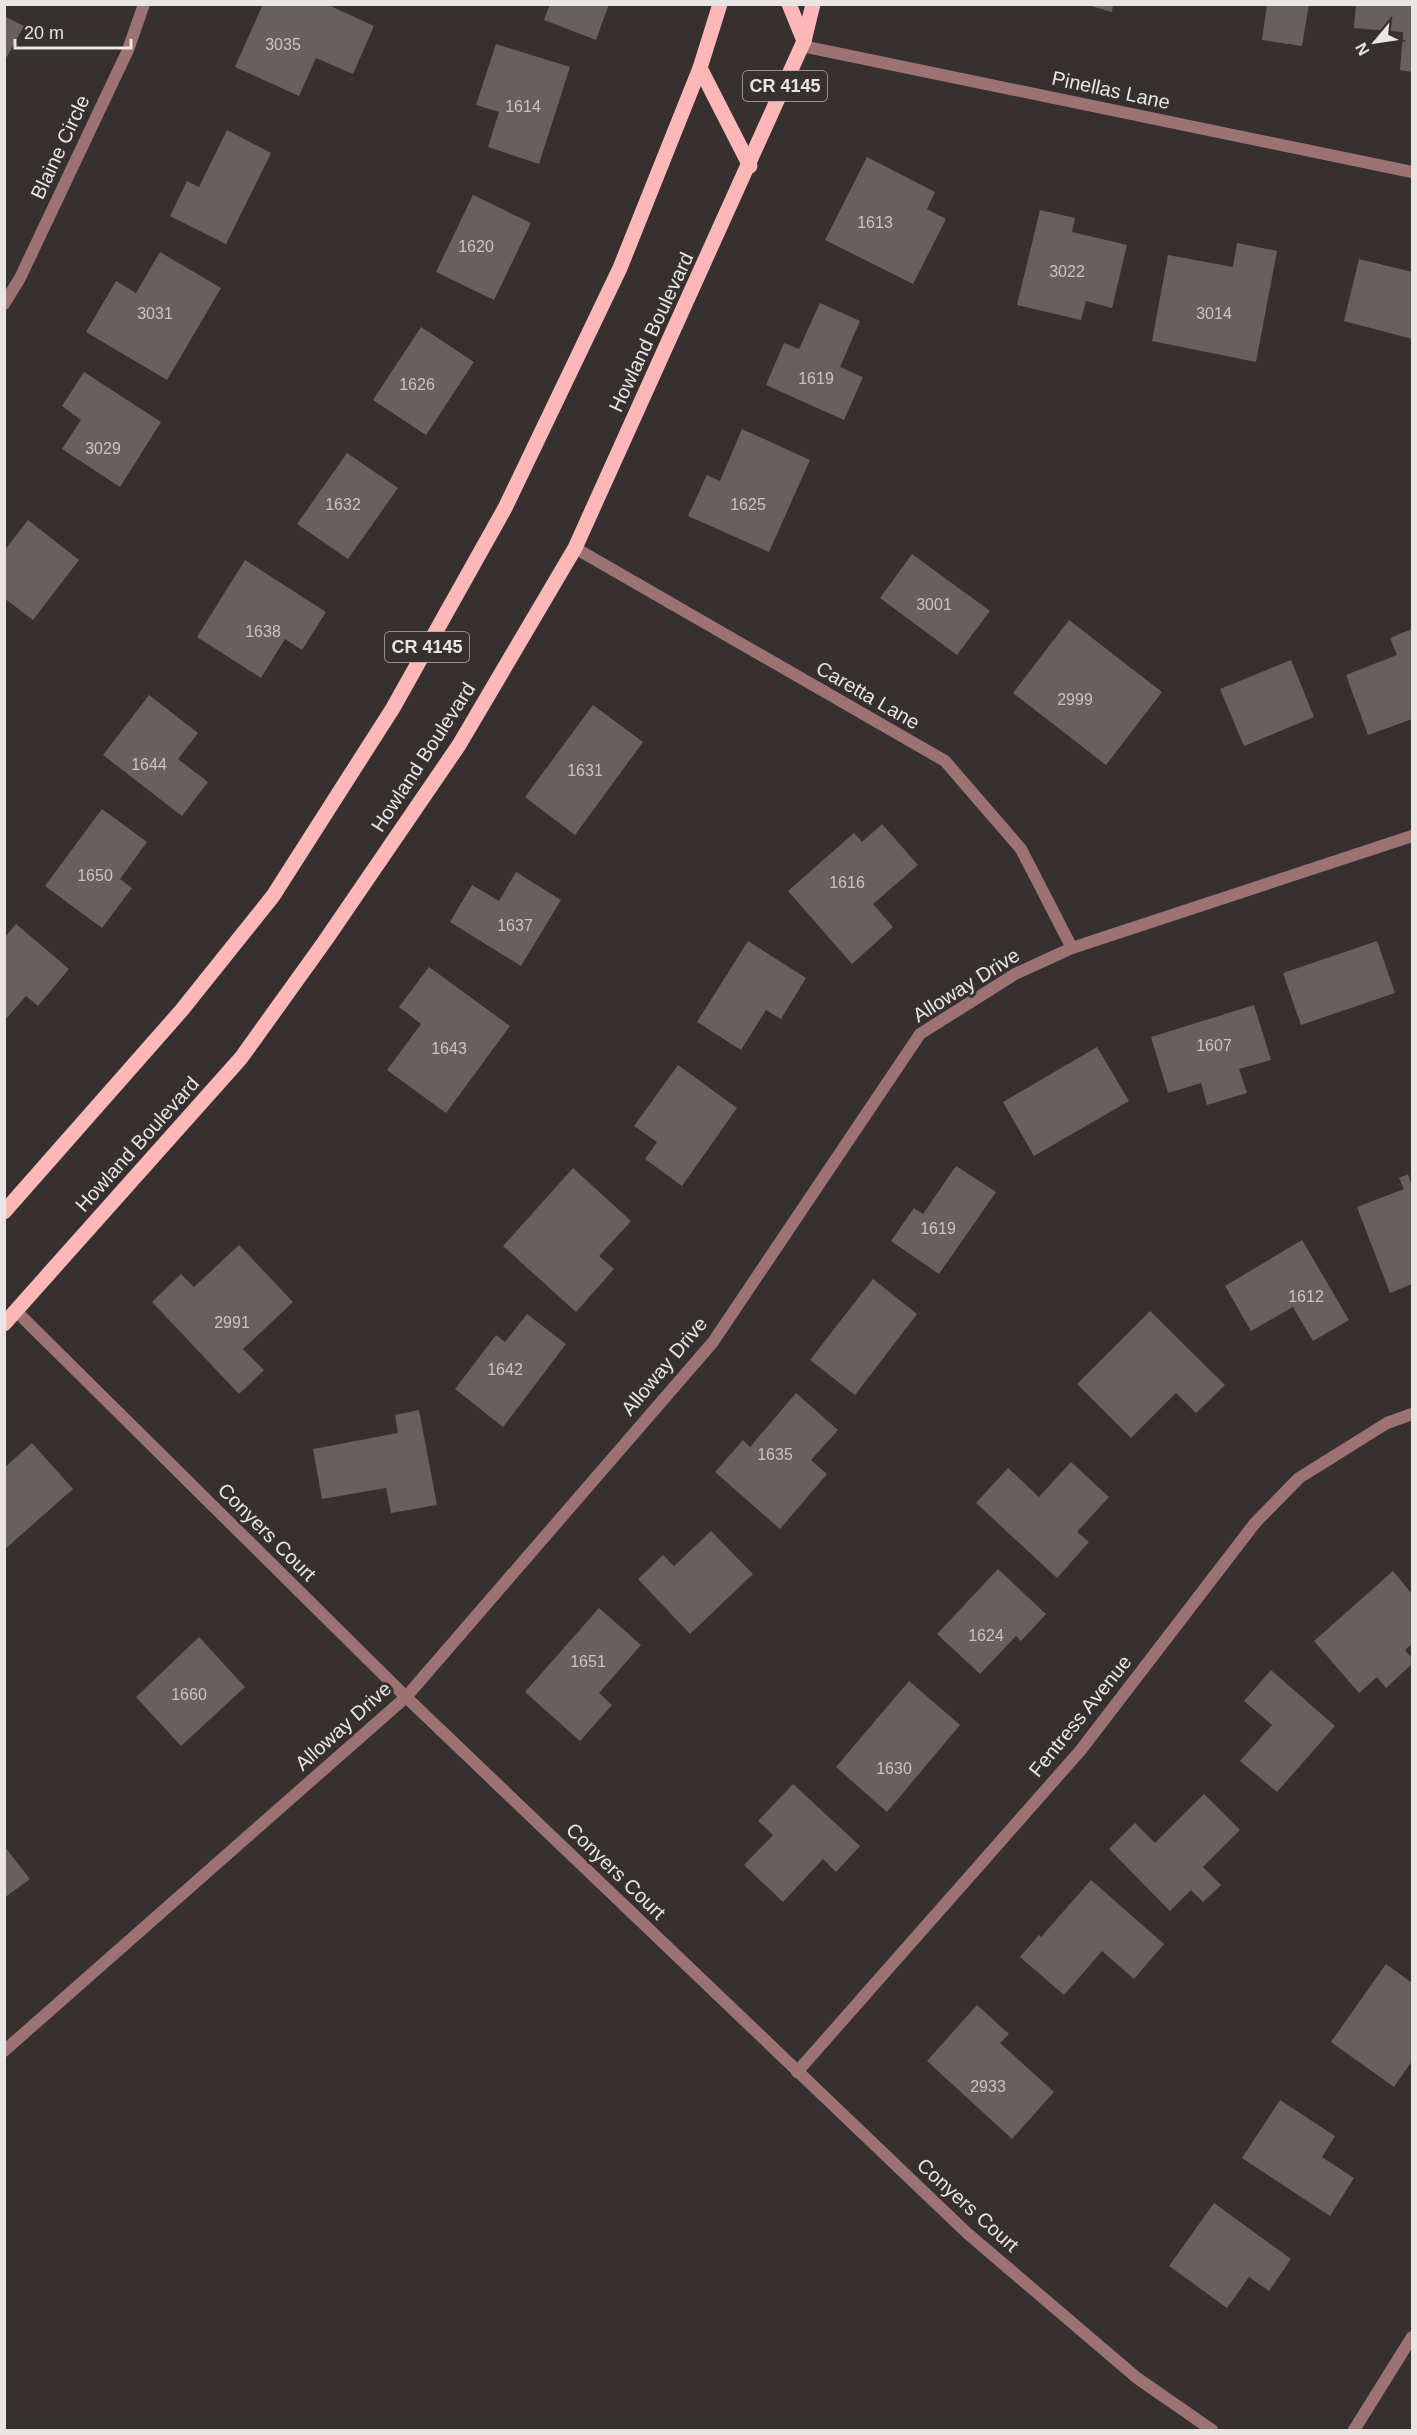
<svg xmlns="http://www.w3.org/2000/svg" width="1417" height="2435" viewBox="0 0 1417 2435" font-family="Helvetica,sans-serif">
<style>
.building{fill:#67605f}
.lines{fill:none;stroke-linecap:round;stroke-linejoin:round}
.street{stroke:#9d7273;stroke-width:12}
.primary{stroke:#fdb7b7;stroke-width:15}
.labels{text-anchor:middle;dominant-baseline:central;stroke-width:6;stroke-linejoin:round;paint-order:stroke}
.number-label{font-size:16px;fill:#c8c4c4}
.shield{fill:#363030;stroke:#b3afaf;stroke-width:1.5}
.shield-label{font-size:18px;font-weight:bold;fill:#e9e5e5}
.street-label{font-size:20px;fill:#e9e5e5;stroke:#363030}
</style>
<rect width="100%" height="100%" fill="#363030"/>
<!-- building -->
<g class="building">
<polygon points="263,4 326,4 374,26 353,74 316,58 299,96 235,67"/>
<polygon points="550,4 609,4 596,40 544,20"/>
<polygon points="1084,4 1113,4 1112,12"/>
<polygon points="1267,4 1309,4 1302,46 1262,40"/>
<polygon points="1356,4 1412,4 1412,72 1400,70 1403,32 1354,28"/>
<polygon points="4,16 24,26 4,62"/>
<polygon points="496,44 570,67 539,164 488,147 499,112 476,105"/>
<polygon points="227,130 271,153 226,244 170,216 187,181 199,187"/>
<polygon points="867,157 935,192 927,209 946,219 913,284 825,240"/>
<polygon points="473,195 531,223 494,300 436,272"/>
<polygon points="1040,210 1075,218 1072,232 1127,245 1112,308 1086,301 1081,320 1017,305"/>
<polygon points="1237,243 1277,251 1256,362 1152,341 1168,255 1233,267"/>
<polygon points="160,252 221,288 167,380 86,332 116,281 136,293"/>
<polygon points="1359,259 1412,272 1412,339 1344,321"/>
<polygon points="820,303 860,321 840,367 863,377 844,420 766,385 784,343 799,349"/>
<polygon points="421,327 474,362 426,435 373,400"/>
<polygon points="84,372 161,422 120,487 62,449 81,420 62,406"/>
<polygon points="742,429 810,460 769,552 688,516 707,475 720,481"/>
<polygon points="347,453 398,488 348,559 297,524"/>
<polygon points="28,520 79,560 33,620 4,598 4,551"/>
<polygon points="912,554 990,611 957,655 880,598"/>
<polygon points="245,560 326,612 302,650 285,639 261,678 197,637"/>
<polygon points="1069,620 1162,692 1106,765 1013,693"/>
<polygon points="1412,629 1412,719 1368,735 1346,675 1397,655 1390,638"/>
<polygon points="1291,660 1314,717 1244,746 1220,689"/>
<polygon points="149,695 198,733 178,759 208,782 182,816 103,755"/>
<polygon points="593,705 643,742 575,835 525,797"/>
<polygon points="102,809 147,842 120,879 132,888 102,928 45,886"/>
<polygon points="882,824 918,865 873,904 893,927 852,964 788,891 854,833 862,842"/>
<polygon points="516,872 561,900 521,966 450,922 472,885 499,901"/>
<polygon points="16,924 69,969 38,1006 26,996 4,1021 4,938"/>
<polygon points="748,941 806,978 781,1019 766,1010 741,1050 697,1022"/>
<polygon points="1377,941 1395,993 1301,1025 1283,973"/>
<polygon points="429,967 510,1026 446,1113 387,1070 421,1024 399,1007"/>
<polygon points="1254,1005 1271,1060 1239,1069 1247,1093 1207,1105 1201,1083 1168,1093 1151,1037"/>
<polygon points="1097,1047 1129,1101 1034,1156 1003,1102"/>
<polygon points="678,1065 737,1108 682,1186 645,1159 657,1142 634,1126"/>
<polygon points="956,1166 996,1192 939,1274 891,1241 914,1208 923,1214"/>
<polygon points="573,1168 631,1221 599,1256 614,1269 576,1312 503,1246"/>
<polygon points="1408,1174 1412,1187 1412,1284 1390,1293 1357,1207 1404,1189 1399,1178"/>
<polygon points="1302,1240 1349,1320 1313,1341 1293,1307 1251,1331 1225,1286"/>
<polygon points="239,1245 293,1302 243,1349 264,1370 239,1394 152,1302 181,1274 194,1287"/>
<polygon points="873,1279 917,1314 855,1395 810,1360"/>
<polygon points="1150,1311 1225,1385 1196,1413 1176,1393 1131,1438 1077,1384"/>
<polygon points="527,1314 566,1344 503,1427 455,1389 496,1335 505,1342"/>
<polygon points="796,1393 838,1430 811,1460 827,1474 780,1529 715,1472 743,1440 750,1447"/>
<polygon points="419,1410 437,1505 391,1513 386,1488 322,1499 313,1449 398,1433 395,1415"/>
<polygon points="32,1443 73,1489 4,1550 4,1468"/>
<polygon points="1071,1462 1109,1497 1077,1532 1089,1542 1057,1578 976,1503 1008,1468 1039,1497"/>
<polygon points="711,1531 753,1574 690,1634 638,1579 663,1555 674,1566"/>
<polygon points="998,1569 1046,1614 1021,1641 1016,1636 980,1674 937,1634"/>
<polygon points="1393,1571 1412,1594 1412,1644 1405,1650 1412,1658 1412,1664 1386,1688 1377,1677 1359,1693 1314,1641"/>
<polygon points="599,1608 641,1645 599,1693 612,1705 580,1741 525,1692"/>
<polygon points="199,1637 245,1687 181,1746 136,1697"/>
<polygon points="1271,1670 1335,1726 1277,1792 1240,1761 1272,1725 1244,1701"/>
<polygon points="909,1681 960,1725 887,1812 836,1767"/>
<polygon points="793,1784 860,1846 836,1872 823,1859 783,1902 744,1865 773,1835 758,1821"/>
<polygon points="1204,1794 1240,1830 1203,1867 1221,1885 1203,1902 1191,1890 1170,1911 1109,1849 1135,1823 1155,1843"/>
<polygon points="4,1846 30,1879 4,1898"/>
<polygon points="1091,1880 1164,1944 1134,1979 1102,1951 1064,1995 1020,1957 1039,1935 1041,1937"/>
<polygon points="1386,1964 1412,1983 1412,2061 1394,2087 1331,2042"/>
<polygon points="977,2005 1009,2034 1000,2043 1054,2092 1012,2139 927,2061"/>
<polygon points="1280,2100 1335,2136 1322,2157 1354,2178 1330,2216 1242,2158"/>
<polygon points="1214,2203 1291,2259 1269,2291 1249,2277 1227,2308 1169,2266"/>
</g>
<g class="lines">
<!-- street -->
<g class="street">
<polyline points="802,46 1412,172"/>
<polyline points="4,304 20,278 128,50 144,4"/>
<polyline points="575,548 945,761 1021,849 1072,948"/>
<polyline points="17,1312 406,1697 967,2233 1137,2378 1212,2430"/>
<polyline points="4,2051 406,1697 713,1342 920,1034 1015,974 1072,948 1412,836"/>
<polyline points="797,2072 1080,1751 1255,1523 1299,1478 1387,1423 1412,1414"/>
<polyline points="1354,2430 1412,2337"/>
</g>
<!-- primary -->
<g class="primary">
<polyline points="789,4 804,41"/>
<polyline points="700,68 750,166"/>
<polyline points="4,1212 181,1011 273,896 393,708 505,508 620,268 700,68 720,4"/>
<polyline points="4,1324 241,1058 325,941 459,745 575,548 804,41 813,4"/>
</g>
</g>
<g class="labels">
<!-- number labels -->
<g class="number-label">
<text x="283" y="44">3035</text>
<text x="523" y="106">1614</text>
<text x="875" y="222">1613</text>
<text x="476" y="246">1620</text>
<text x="1067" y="271">3022</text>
<text x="155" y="313">3031</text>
<text x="1214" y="313">3014</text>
<text x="816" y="378">1619</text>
<text x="417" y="384">1626</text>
<text x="103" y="448">3029</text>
<text x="343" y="504">1632</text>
<text x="748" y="504">1625</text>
<text x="934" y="604">3001</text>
<text x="263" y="631">1638</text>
<text x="1075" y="699">2999</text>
<text x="149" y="764">1644</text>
<text x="585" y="770">1631</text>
<text x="95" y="875">1650</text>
<text x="847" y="882">1616</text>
<text x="515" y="925">1637</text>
<text x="1214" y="1045">1607</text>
<text x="449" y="1048">1643</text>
<text x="938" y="1228">1619</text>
<text x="1306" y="1296">1612</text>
<text x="232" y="1322">2991</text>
<text x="505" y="1369">1642</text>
<text x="775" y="1454">1635</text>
<text x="986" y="1635">1624</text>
<text x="588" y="1661">1651</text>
<text x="189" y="1694">1660</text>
<text x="894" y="1768">1630</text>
<text x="988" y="2086">2933</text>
</g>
<!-- shield labels -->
<g class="shield">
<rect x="743" y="71" width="84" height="30" rx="4.5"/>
<rect x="385" y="632" width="84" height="30" rx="4.5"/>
</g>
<g class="shield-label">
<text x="785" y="86">CR 4145</text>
<text x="427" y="647">CR 4145</text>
</g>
<!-- street labels -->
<g class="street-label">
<text transform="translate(1111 90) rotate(12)">Pinellas Lane</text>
<text transform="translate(60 147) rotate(-65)">Blaine Circle</text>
<text transform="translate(651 332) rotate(-65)">Howland Boulevard</text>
<text transform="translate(868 695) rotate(30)">Caretta Lane</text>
<text transform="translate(423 757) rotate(-57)">Howland Boulevard</text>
<text transform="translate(966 985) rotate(-32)">Alloway Drive</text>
<text transform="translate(137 1144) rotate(-48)">Howland Boulevard</text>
<text transform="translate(664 1366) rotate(-50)">Alloway Drive</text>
<text transform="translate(267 1532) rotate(45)">Conyers Court</text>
<text transform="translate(1080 1716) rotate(-51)">Fentress Avenue</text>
<text transform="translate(343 1726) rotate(-42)">Alloway Drive</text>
<text transform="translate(616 1871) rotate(44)">Conyers Court</text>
<text transform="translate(968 2205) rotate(42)">Conyers Court</text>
</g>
</g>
<!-- border -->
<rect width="1417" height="2435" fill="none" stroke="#e9e5e5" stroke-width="12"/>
<!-- north arrow -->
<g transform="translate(1375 42) rotate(241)" stroke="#363030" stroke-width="4.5" paint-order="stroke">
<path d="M0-4.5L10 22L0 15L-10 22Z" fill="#e9e5e5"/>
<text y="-9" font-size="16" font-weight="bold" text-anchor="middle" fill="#e9e5e5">N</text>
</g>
<!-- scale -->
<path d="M15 39v9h116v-9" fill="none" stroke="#e9e5e5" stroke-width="3"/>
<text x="24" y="39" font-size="18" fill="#e9e5e5" stroke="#363030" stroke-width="4.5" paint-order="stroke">20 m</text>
</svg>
